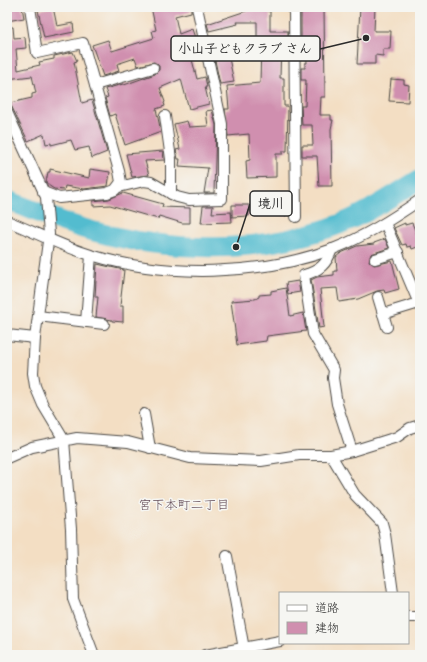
<svg xmlns="http://www.w3.org/2000/svg" width="427" height="662" viewBox="0 0 427 662" font-family="Sriracha,'Klee One',sans-serif">
<style>
.lines{fill:none;stroke-linecap:round;stroke-linejoin:round}
.river{stroke:#53bccf;stroke-width:20}
.building{fill:#d08faf}
.minor-casing{stroke:#494642;stroke-width:12}
.minor{stroke:#fff;stroke-width:10}
.labels{text-anchor:middle;dominant-baseline:central;stroke-width:3;stroke-linejoin:round;paint-order:stroke}
.neighbourhood-label{font-size:13px;fill:#654e59;stroke:#f6f6f2}
.leader{fill:none;stroke:#2b2b2b;stroke-width:1.5}
.callout-dot{fill:#2b2b2b;stroke:#f6f6f2;stroke-width:1.5}
.callout{fill:#f6f6f2;stroke:#2b2b2b;stroke-width:1.5}
.callout-label{font-size:13px;text-anchor:middle;font-weight:bold;fill:#2b2b2b}
</style>
<rect width="100%" height="100%" fill="#f6f6f2"/>
<filter id="ink" filterUnits="userSpaceOnUse"><feTurbulence type="fractalNoise" baseFrequency=".025" numOctaves="2"/><feDisplacementMap in="SourceGraphic" scale="8" xChannelSelector="R" yChannelSelector="G"/><feConvolveMatrix kernelMatrix="1 2 1 2 8 2 1 2 1" color-interpolation-filters="sRGB"/></filter>
<filter id="wash" filterUnits="userSpaceOnUse"><feTurbulence type="fractalNoise" baseFrequency=".012" numOctaves="4" result="noise"/><feDisplacementMap in="SourceGraphic" scale="16" xChannelSelector="R" yChannelSelector="G"/><feGaussianBlur stdDeviation="0.9" result="paint"/><feColorMatrix in="noise" values="0 0 0 0 0 0 0 0 0 0 0 0 0 0 0 0 0 1.4 0 .05"/><feComposite in="paint" operator="in"/></filter>
<g filter="url(#wash)">
<rect width="100%" height="100%" fill="#f3dec3"/>
<g class="lines">
<!-- river -->
<path class="river" d="M7 200C36 211 66 225 96 232 172 252 254 254 329 228 362 217 391 197 420 179"/>
</g>
<g id="blocks">
<!-- building -->
<g class="building">
<polygon points="7,7 22,7 24,18 7,21"/>
<polygon points="53,7 57,26 73,23 74,32 44,38 38,10"/>
<polygon points="151,7 191,7 191,12 175,16 179,34 192,29 197,44 189,48 197,79 205,77 207,87 205,87 209,104 189,109 181,79 160,88 165,102 164,103 165,106 156,109 161,132 125,145 115,114 110,116 105,98 108,97 105,89 123,84 124,85 155,74 159,70 159,66 154,62 138,66 135,58 117,64 119,71 103,76 92,45 108,40 112,51 154,38 152,31 156,30"/>
<polygon points="251,7 267,7 267,11 270,11 270,31 288,31 288,41 281,41 280,78 284,78 284,106 288,106 287,151 283,151 283,154 276,154 276,177 247,178 246,161 250,160 249,134 228,136 225,109 229,109 227,86 260,83 261,43 257,43 257,22 237,22 238,24 209,31 207,24 252,9"/>
<polygon points="312,7 324,7 325,97 321,97 320,115 331,115 331,120 333,120 331,129 332,186 319,186 317,156 302,156 302,145 313,145 312,125 302,125 301,106 305,106 306,80 301,80 301,68 305,68 305,63 307,63 306,41 301,41 301,10 311,10"/>
<polygon points="360,7 375,7 374,31 391,31 390,49 383,49 383,56 375,55 375,64 357,64"/>
<polygon points="7,27 13,27 14,38 25,37 26,48 16,49 18,70 40,65 39,62 54,59 54,56 73,52 77,61 74,62 82,103 92,100 107,152 92,158 89,147 75,150 71,140 51,145 51,143 46,144 44,134 28,141 10,103 32,98 32,94 36,93 32,76 7,79"/>
<polygon points="225,39 234,82 220,84 211,42"/>
<polygon points="391,79 404,80 404,84 409,85 408,102 389,101"/>
<polygon points="212,110 216,125 214,193 204,193 208,168 179,166 180,159 178,159 176,150 180,149 174,124 187,121 189,127 208,126 206,111"/>
<polygon points="163,151 164,160 145,161 149,175 132,177 126,154"/>
<polygon points="50,169 89,178 90,169 110,172 108,186 84,189 65,186 64,190 54,189 48,185 46,182 48,172 50,172"/>
<polygon points="123,193 163,204 162,207 190,208 190,223 182,223 159,216 158,219 110,205 93,206 93,201 109,199"/>
<polygon points="252,196 279,200 279,204 287,205 286,216 274,214 274,211 250,211"/>
<polygon points="232,205 249,205 249,216 232,217"/>
<polygon points="203,206 213,206 212,213 231,212 232,222 201,223"/>
<polygon points="405,223 405,225 412,223 417,235 420,233 420,246 412,249 411,246 407,247 406,244 402,245 394,228"/>
<polygon points="385,239 389,248 371,254 369,261 374,265 392,261 399,289 385,293 384,290 377,291 358,299 339,302 337,288 320,289 324,327 319,328 311,280 317,277 334,275 334,271 337,271 336,257 341,253 357,246 374,244 374,243"/>
<polygon points="97,264 124,270 120,306 123,306 123,322 112,321 112,320 96,317 98,297 95,297"/>
<polygon points="298,281 300,292 288,294 286,283"/>
<polygon points="286,288 290,316 303,313 306,331 267,336 266,341 237,345 231,301 255,299 259,297 259,295 271,294 271,291"/>
</g>
</g>
</g>
<g filter="url(#ink)">
<use href="#blocks" fill-opacity="0" stroke="#494642" stroke-width="1"/>
<g class="lines">
<!-- minor casing -->
<g class="minor-casing">
<g id="minor">
<polyline points="30,7 37,53 83,43 119,171 121,182 115,190 107,193 59,198 43,192"/>
<polyline points="294,7 296,217"/>
<polyline points="95,85 153,68"/>
<polyline points="7,112 46,197 49,234 35,338 33,373 35,386 43,405 64,440 71,529 73,599 94,655"/>
<polyline points="165,116 171,159 171,194"/>
<polyline points="119,187 144,181 151,182 177,197 189,200 222,199 222,124 197,7"/>
<path d="M7 221C35 232 63 247 91 255 166 278 259 276 333 249 364 237 392 219 420 200"/>
<polyline points="385,223 420,306"/>
<path d="M332 249C327 264 319 271 304 275L313 334 334 370 333 378 337 404 352 451"/>
<polyline points="375,259 398,252"/>
<polyline points="378,297 387,327"/>
<polyline points="383,314 419,303"/>
<polyline points="38,316 104,324"/>
<polyline points="86,322 91,255"/>
<polyline points="7,335 35,338"/>
<polyline points="144,414 150,448"/>
<polyline points="331,455 355,495 382,523 385,534 393,593"/>
<polyline points="7,458 32,447 77,438 128,442 190,458 261,461 299,455 331,455 352,451 397,437 410,428 420,425"/>
<polyline points="227,556 244,649"/>
<polyline points="408,617 420,617"/>
<polyline points="205,655 280,641"/>
</g>
</g>
<!-- minor -->
<use href="#minor" class="minor"/>
</g>
</g>
<g class="labels">
<!-- neighbourhood labels -->
<g class="neighbourhood-label">
<text x="184" y="504">宮下本町二丁目</text>
</g>
</g>
<!-- callouts -->
<path class="leader" d="M366 38L320 49M236 247L250 204"/>
<g class="callout-dot">
<circle cx="366" cy="38" r="4"/>
<circle cx="236" cy="247" r="4"/>
</g>
<g class="callout">
<rect x="171" y="36" width="149" height="25" rx="4"/>
<rect x="250" y="191" width="42" height="25" rx="4"/>
</g>
<g class="callout-label">
<text x="245" y="53">小山子どもクラブ さん</text>
<text x="271" y="208">境川</text>
</g>
<!-- margin -->
<rect width="427" height="662" fill="none" stroke="#f6f6f2" stroke-width="24"/>
<!-- legend -->
<rect x="279" y="592" width="130" height="52" fill="#f6f6f2" stroke="#a5a5a2"/>
<rect x="287" y="605" width="20" height="6" fill="#ffffff" stroke="#a5a5a2"/>
<text x="315" y="612" font-size="12" fill="#2b2b2b">道路</text>
<rect x="287" y="622" width="20" height="12" fill="#d08faf" stroke="#a5a5a2"/>
<text x="315" y="632" font-size="12" fill="#2b2b2b">建物</text>
</svg>
